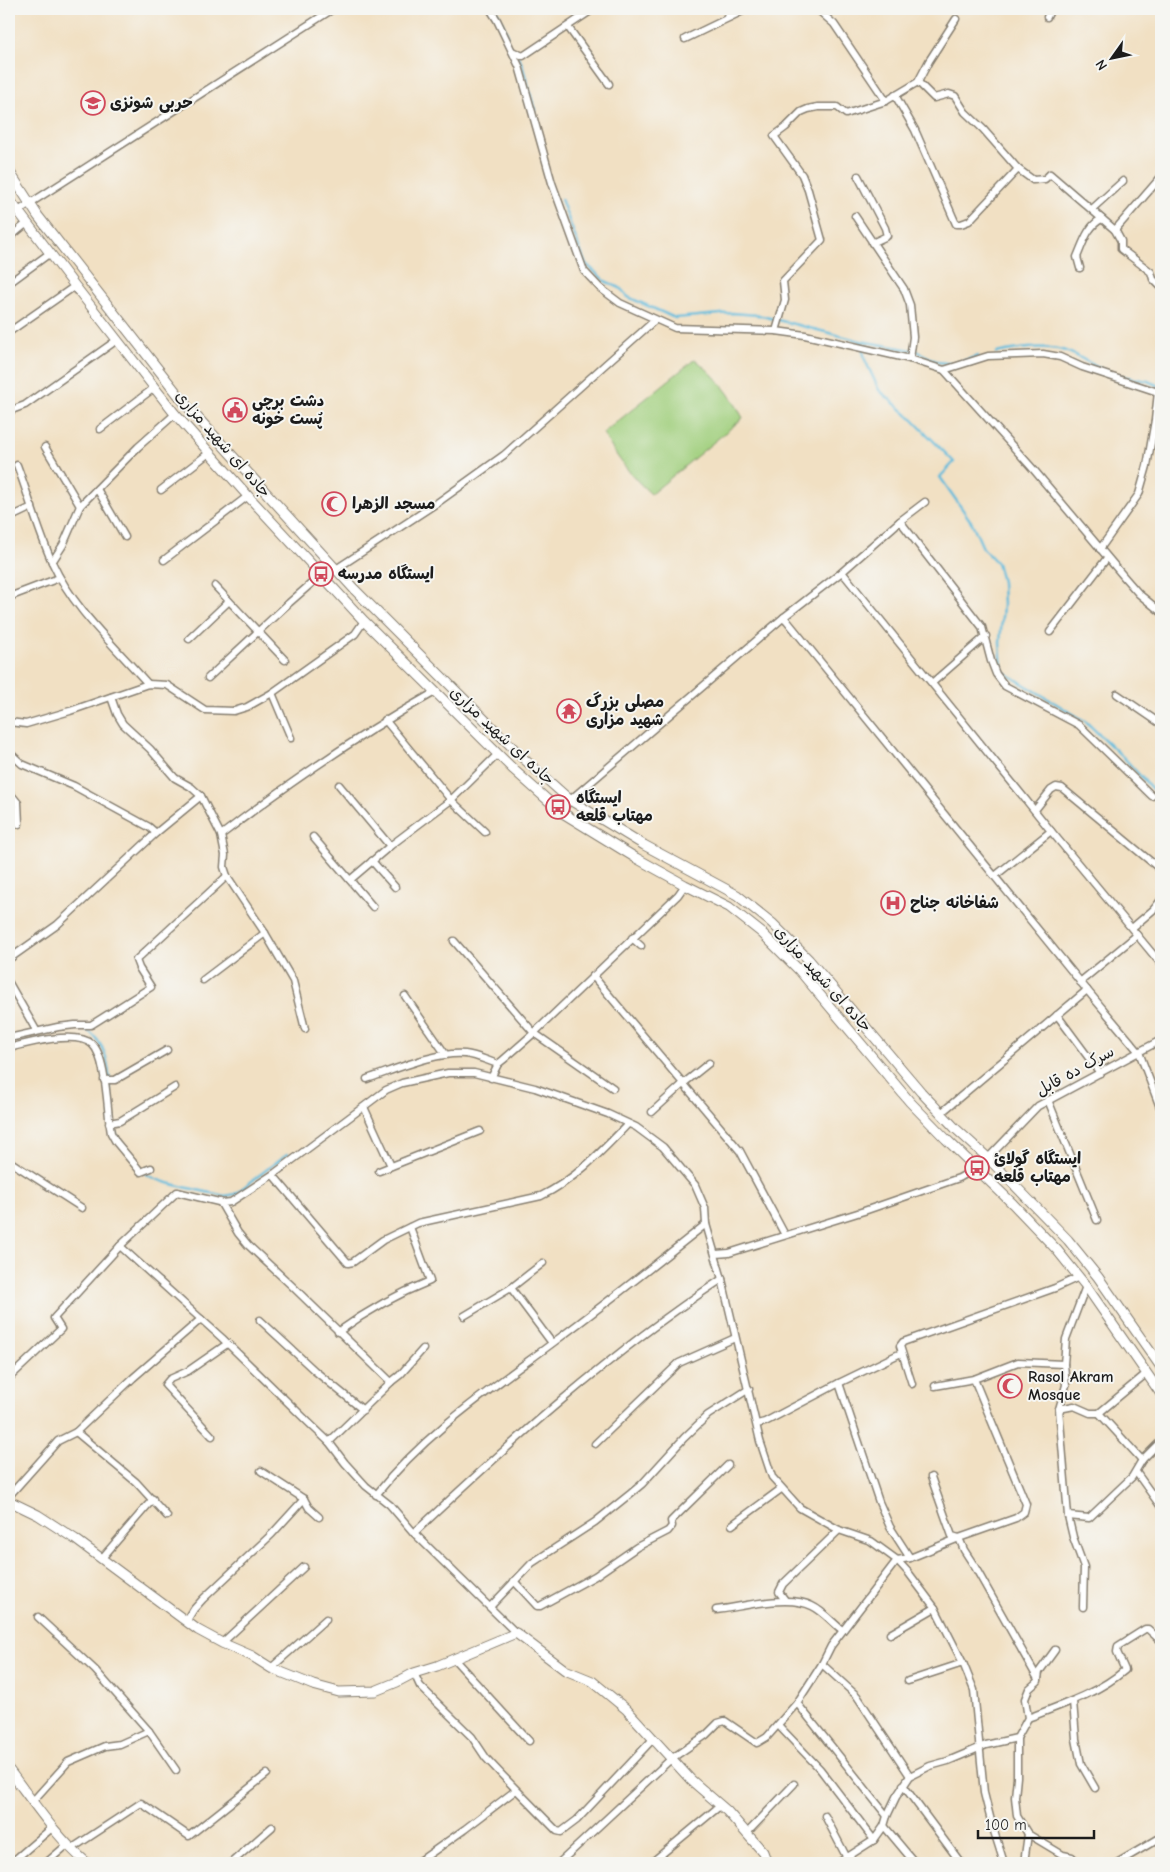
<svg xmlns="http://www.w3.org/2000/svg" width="1170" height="1872" viewBox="0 0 1170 1872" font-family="'Comic Neue','Playpen Sans Arabic',sans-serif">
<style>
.park{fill:#a0cf7d;stroke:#5e764c}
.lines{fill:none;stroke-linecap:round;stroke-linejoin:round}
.stream{stroke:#5dbadb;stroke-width:2.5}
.street-casing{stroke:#867e70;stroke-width:9}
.secondary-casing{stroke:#867e70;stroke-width:11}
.street{stroke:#fff;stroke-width:6}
.secondary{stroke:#fff;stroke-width:9}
.labels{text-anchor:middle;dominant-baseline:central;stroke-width:4;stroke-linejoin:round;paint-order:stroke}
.poi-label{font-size:16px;font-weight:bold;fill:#1c1c1c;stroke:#f6f6f2;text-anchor:start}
.street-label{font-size:16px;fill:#1c1c1c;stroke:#f6f6f2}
</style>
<rect width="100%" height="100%" fill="#f6f6f2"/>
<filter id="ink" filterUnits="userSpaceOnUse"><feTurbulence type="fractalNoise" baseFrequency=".02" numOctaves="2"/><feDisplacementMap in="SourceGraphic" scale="10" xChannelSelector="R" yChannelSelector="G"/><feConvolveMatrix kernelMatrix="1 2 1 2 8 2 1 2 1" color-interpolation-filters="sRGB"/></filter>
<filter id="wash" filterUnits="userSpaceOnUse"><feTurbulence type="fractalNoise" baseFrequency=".0096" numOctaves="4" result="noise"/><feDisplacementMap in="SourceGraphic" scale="20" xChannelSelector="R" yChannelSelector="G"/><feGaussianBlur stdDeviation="1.12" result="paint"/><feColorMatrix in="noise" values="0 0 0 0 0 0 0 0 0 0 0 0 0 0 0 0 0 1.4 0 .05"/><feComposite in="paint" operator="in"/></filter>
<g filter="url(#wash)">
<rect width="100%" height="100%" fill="#f1e0c3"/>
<!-- park -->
<path class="park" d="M695 359C717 377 730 393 743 418L651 494C631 476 616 457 603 433Z"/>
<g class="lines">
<!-- stream -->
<g class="stream">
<polyline points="496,9 508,35"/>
<polyline points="518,56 522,64 535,110"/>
<polyline points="561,199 585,263 605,281 620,288 628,297 675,318 732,313 758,315 861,341 917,351 938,362 955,364 978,356"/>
<polyline points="861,341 865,360 879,390 911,418 954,462 940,477 972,523 983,548 997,563 1002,582 1003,605 1000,643 1002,671 1085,721 1126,760 1161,799"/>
<path d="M996 353C1015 349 1039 345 1058 349 1075 352 1091 365 1107 372"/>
<polyline points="1115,375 1148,381 1161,387"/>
<path d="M83 1027C125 1053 100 1105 119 1141"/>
<polyline points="9,1042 24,1038"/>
<path d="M144 1172C153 1183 209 1192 225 1196L235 1194 287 1154"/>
</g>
</g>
</g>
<g filter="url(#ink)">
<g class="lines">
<!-- street casing -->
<g class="street-casing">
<g id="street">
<polyline points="490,9 497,20 519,66 552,183 584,271 600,288 620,303 675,328 776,331 805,335 910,359 944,370 988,356 1043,354 1060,357 1082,367 1161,393"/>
<polyline points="725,9 730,17"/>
<polyline points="817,9 834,24 886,101"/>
<polyline points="1047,17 1051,9"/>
<polyline points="568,27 609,84"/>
<polyline points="685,39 747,9"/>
<polyline points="512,51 523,56 592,10"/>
<polyline points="918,82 934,98 949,94 955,96 965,112 983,129 1018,169 1033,180 1045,179 1050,174 1115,230 1121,241 1121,249 1151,272 1153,279 1161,287"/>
<polyline points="895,95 915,130 956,224 961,224 969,221 1018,169"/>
<polyline points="858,176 885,228 887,236 872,243"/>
<polyline points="1092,209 1123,181"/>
<polyline points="18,211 333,9"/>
<polyline points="855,216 904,289 910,305 913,337 910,359"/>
<polyline points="1115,230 1161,177"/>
<polyline points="9,238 27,223"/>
<path d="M1080 268 1077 257C1083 243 1088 225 1102 219"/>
<polyline points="9,283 50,253"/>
<polyline points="776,331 785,300 783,281 822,240 808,190 802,175 774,136 786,127 801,112 808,109 818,107 837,107 846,114 886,101 918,82 929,61 956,19"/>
<polyline points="9,332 75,286"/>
<polyline points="944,370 1034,470 1125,578 1139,594 1161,612"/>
<polyline points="9,411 25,405 117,340"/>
<polyline points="100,429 154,388"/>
<polyline points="45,447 80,506"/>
<path d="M17 465C29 497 38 530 52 562"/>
<polyline points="97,489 125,537"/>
<polyline points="161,490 209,453"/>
<polyline points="9,518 32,507"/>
<polyline points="900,521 982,627 991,661 996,674 1005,686 1079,725 1152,796"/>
<polyline points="1100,549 1139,494 1147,466 1155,420 1158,392"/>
<polyline points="164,560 248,496"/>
<polyline points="842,572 1051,831 1161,964"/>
<polyline points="215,586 285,660"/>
<polyline points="9,597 59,578"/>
<polyline points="784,617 1087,990 1139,1052 1161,1110"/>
<polyline points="1050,632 1107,558"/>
<polyline points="189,639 229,601"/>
<polyline points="208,678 289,603 321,575 336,569 437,503 504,455 655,320"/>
<polyline points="932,683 986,636"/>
<path d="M148 684C114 645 73 609 52 562L63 545 80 506 138 447 175 414"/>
<polyline points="272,693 291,738"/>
<polyline points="1117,694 1161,724"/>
<polyline points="111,697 117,714 123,724 150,749 175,778 191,787 201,796 221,835 225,855 224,867 227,876 265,933 293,981 305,1029"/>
<polyline points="385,720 451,800 485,832"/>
<polyline points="9,722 26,724 70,711 148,684 167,685 205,710 234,711 247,707 272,693 355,634 364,621"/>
<polyline points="9,752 22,764 74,786 149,827 156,833 57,925 9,959"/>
<polyline points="339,785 390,846"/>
<polyline points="9,792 18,803 19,824"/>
<polyline points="1035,810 1051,790 1056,787 1062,788 1161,870"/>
<polyline points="561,812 570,800 784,617 842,572 900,521 925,502"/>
<polyline points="156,833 201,796"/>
<path d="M221 835C289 783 360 734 435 692"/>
<polyline points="313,837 373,907"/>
<polyline points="372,861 395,887"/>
<polyline points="995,876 1051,831"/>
<polyline points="350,880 390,846 451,800 498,754"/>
<polyline points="1132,928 1153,910 1161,900"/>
<polyline points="632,938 641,946"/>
<polyline points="454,941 534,1033 613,1088"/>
<polyline points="593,976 740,1151 785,1235"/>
<polyline points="203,980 265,933"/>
<polyline points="1080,982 1137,935"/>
<polyline points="9,983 36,1030"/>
<polyline points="405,996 446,1055"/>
<polyline points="1057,1015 1100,1073"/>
<polyline points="9,1038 58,1027 75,1025 91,1025 151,987 139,968 136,960 227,876"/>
<path d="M9 1048C28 1043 76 1030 92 1044 107 1057 107 1113 111 1133L116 1142 141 1172 151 1168"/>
<polyline points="491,1078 498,1064 503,1060 534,1033 678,895 685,885"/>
<path d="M367 1079C394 1070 437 1051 465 1054 476 1055 488 1061 498 1064"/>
<polyline points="104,1080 115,1080 167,1050"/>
<polyline points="1048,1100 1097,1220"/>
<polyline points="364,1107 391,1166"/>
<polyline points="652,1112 684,1083 709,1063"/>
<polyline points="941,1113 1087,990"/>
<polyline points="109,1123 120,1121 175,1087"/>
<polyline points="988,1158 1038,1106 1161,1040"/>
<polyline points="9,1161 82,1208"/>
<polyline points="379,1171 480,1131"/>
<path d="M273 1175 348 1263 353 1262 383 1240 418 1223 541 1196C576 1179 601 1152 628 1124"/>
<polyline points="220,1202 238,1233 248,1245 291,1285 391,1382"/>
<polyline points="120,1246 222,1338 308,1422 329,1442 345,1463 366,1486 390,1505 414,1533 516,1633"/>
<polyline points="716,1254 729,1253 864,1211 959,1178 977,1168"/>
<polyline points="511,1288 552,1343"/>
<polyline points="464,1316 511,1288 543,1263"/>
<polyline points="260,1320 315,1371 363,1410"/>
<path d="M338 1332C367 1311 397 1294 430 1281L410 1227"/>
<polyline points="9,1378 61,1329 54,1318 120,1246 177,1192 223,1203 231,1202 275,1173 386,1090 402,1083 448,1073 474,1073 535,1088 608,1114 636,1127 663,1147 695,1185 705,1208 706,1224 722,1279 760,1441 772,1477 800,1508 839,1530 871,1541 897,1560 908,1572 935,1608 963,1663 974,1690 984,1793 992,1825 1004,1863"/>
<polyline points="839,1383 879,1502 890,1527 910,1558"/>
<polyline points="912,1384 900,1346 903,1342 1055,1288 1079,1277"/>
<polyline points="935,1386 974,1379 1018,1362 1064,1364"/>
<polyline points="1059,1409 1074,1406 1090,1413 1099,1413 1147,1373"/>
<polyline points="1099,1413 1142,1460"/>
<polyline points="757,1424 765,1422 839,1383 901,1353"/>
<polyline points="76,1432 136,1482 167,1516"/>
<polyline points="212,1436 165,1385 170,1379 188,1371 227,1344"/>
<polyline points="329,1442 391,1382 400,1375 423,1349"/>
<polyline points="595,1444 679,1363 735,1338"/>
<polyline points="261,1471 304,1499 309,1508 319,1517"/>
<polyline points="1136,1472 1161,1507"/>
<polyline points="931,1477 952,1536 959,1538 964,1550 975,1567 1038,1679 1038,1681 1029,1689 1025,1699 1028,1718 1017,1738 1017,1777 1015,1797 1017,1816 1028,1834 1063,1855 1072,1857 1078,1863"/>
<path d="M376 1495C425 1433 491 1389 554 1342 605 1304 656 1264 706 1224"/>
<polyline points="9,1496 58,1441 76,1432 133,1378 201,1319"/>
<polyline points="1068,1516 1089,1518 1132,1477 1142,1460 1161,1441"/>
<polyline points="732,1525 781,1489"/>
<path d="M414 1533C511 1442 611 1352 722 1279"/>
<polyline points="102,1558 153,1499"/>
<polyline points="514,1581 537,1606 540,1606 595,1576 637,1547 668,1531 672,1526 671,1521 675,1517 728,1465"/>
<polyline points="785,1600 779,1592 783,1584 839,1530"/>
<polyline points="490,1607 532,1563 595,1522 630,1494 642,1484 684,1438 708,1415 749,1389"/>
<polyline points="1083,1607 1084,1567 1073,1537 1068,1516 1059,1409 1066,1385 1064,1364 1066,1339 1086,1286"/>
<path d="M716 1610C742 1607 788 1594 812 1606 823 1611 833 1623 842 1630"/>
<polyline points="38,1617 95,1670 149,1731 176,1770"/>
<polyline points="186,1622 194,1609 203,1599 272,1534 304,1499"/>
<polyline points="890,1634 935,1608"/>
<polyline points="222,1643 304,1567"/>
<polyline points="454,1659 529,1741"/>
<polyline points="822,1664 857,1696 910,1776"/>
<polyline points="271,1668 326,1619"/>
<polyline points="414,1673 420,1686 472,1737 486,1758 503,1776 557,1831 561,1832 577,1820 654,1738"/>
<polyline points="1038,1679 1039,1672 1055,1650"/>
<polyline points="908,1681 963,1663"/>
<polyline points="1073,1701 1076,1739 1081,1764 1095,1788"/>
<polyline points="797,1703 887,1816"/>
<path d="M1028 1718C1061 1705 1097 1694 1125 1670L1117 1652 1118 1646 1145 1629H1148L1161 1641"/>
<polyline points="778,1725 820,1769 874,1840"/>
<polyline points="903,1785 961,1863"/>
<polyline points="32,1802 68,1762 105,1746 120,1744 149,1731"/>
<polyline points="825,1816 847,1858"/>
<polyline points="884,1826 915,1863"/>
<polyline points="747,1833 794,1784"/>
<polyline points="71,1849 141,1803 189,1836 267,1774"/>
<polyline points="11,1863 53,1827"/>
<polyline points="46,1863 67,1845"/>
<polyline points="231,1863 272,1827"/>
<polyline points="417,1863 465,1829 516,1790"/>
<polyline points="559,1863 671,1759 706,1735 718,1723 725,1721 757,1743 767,1737 797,1703 822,1664 831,1646 897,1560 910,1558 959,1538 1016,1518 1024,1512 1026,1504 974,1379"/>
<polyline points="651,1863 721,1805"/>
<polyline points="838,1863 874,1840 884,1826 887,1816 896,1797 910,1776 930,1766 948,1761 986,1745 1017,1738"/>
<polyline points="1024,1863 1028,1834"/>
<polyline points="1117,1863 1158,1839"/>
</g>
</g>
<!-- secondary casing -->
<g class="secondary-casing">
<g id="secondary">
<polyline points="9,171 38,216 187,406 354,589 524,759 570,800 644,845 737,895 772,923 809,960 921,1092 956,1129 988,1158 1068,1240 1098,1277 1161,1367"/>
<polyline points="9,199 75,286 175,414 248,496 364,621 514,770 561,812 636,858 685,885 729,907 762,933 799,970 910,1102 946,1139 1013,1204 1057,1250 1086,1286 1161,1394"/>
<polyline points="9,1501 38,1515 75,1539 198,1630 222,1643 252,1656 271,1668 313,1685 339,1692 375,1691 397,1682 414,1673 437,1666 516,1633 565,1670 592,1681 626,1709 691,1780 727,1811 763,1852 767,1863"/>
<path d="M9 1770C34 1803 56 1837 87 1863"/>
</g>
</g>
<!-- street -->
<use href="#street" class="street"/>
<!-- secondary -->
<use href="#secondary" class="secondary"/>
</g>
</g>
<!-- icons -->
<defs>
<g id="university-ring" transform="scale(1.25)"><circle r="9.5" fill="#f6f6f2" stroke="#d1495b" stroke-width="1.5"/><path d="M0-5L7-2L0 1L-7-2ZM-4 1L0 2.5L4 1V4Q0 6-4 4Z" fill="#d1495b"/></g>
<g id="civic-ring" transform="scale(1.25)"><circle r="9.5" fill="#f6f6f2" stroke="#d1495b" stroke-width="1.5"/><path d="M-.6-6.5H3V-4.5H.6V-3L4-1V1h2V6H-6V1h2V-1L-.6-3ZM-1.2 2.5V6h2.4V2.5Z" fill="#d1495b"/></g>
<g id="mosque-ring" transform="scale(1.25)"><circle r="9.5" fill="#f6f6f2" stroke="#d1495b" stroke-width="1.5"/><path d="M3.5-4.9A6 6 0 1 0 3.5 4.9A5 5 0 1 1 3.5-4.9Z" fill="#d1495b"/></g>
<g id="bus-ring" transform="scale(1.25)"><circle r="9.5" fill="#f6f6f2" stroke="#d1495b" stroke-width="1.5"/><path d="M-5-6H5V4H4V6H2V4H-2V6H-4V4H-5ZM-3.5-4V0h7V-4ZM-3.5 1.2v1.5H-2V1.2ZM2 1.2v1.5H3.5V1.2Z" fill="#d1495b"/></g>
<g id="temple-ring" transform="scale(1.25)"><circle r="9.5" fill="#f6f6f2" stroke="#d1495b" stroke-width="1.5"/><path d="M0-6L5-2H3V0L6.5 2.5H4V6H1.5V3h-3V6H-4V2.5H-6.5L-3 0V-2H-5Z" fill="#d1495b"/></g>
<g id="hospital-ring" transform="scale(1.25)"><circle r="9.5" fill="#f6f6f2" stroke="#d1495b" stroke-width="1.5"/><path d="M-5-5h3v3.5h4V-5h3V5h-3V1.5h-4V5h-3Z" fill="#d1495b"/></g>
</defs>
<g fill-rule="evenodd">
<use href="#university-ring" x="93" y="103"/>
<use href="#civic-ring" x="235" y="410"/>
<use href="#mosque-ring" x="334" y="504"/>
<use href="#bus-ring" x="321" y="574"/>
<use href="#temple-ring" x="569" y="711"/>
<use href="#bus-ring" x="558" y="807"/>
<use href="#hospital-ring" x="893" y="903"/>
<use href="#bus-ring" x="977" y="1168"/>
<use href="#mosque-ring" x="1010" y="1386"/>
</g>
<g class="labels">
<!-- poi labels -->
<g class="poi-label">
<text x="110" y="103">حربی شونزی</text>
<text x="252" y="401">دشت برچی<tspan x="252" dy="18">پُست خونه</tspan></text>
<text x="352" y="504">مسجد الزهرا</text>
<text x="338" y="574">ایستگاه مدرسه</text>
<text x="586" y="702">مصلی بزرگ<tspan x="586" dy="18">شهید مزاری</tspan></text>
<text x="576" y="798">ایستگاه<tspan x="576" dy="18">مهتاب قلعه</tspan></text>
<text x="910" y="903">شفاخانه جناح</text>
<text x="994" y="1159">ایستگاه گولائ<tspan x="994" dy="18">مهتاب قلعه</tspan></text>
<text x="1028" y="1377">Rasol Akram<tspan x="1028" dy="18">Mosque</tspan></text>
</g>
<!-- street labels -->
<g class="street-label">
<text transform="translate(223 444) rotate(49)">جاده ای شهید مزاری</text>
<text transform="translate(502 736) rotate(43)">جاده ای شهید مزاری</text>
<text transform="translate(823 979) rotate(48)">جاده ای شهید مزاری</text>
<text transform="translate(1075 1071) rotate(-29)">سرک ده قابل</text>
</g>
</g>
<!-- margin -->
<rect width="1170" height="1872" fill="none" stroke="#f6f6f2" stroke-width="30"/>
<!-- north arrow -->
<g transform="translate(1112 58) rotate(237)" stroke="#f6f6f2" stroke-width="4" paint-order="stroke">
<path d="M0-4L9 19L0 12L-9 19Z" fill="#1c1c1c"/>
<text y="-8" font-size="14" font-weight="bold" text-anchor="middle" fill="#1c1c1c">N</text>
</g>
<!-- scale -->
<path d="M978 1830v8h116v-8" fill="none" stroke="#1c1c1c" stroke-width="2.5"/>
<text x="985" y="1830" font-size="15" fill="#1c1c1c" stroke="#f6f6f2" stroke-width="4" paint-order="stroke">100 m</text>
</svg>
